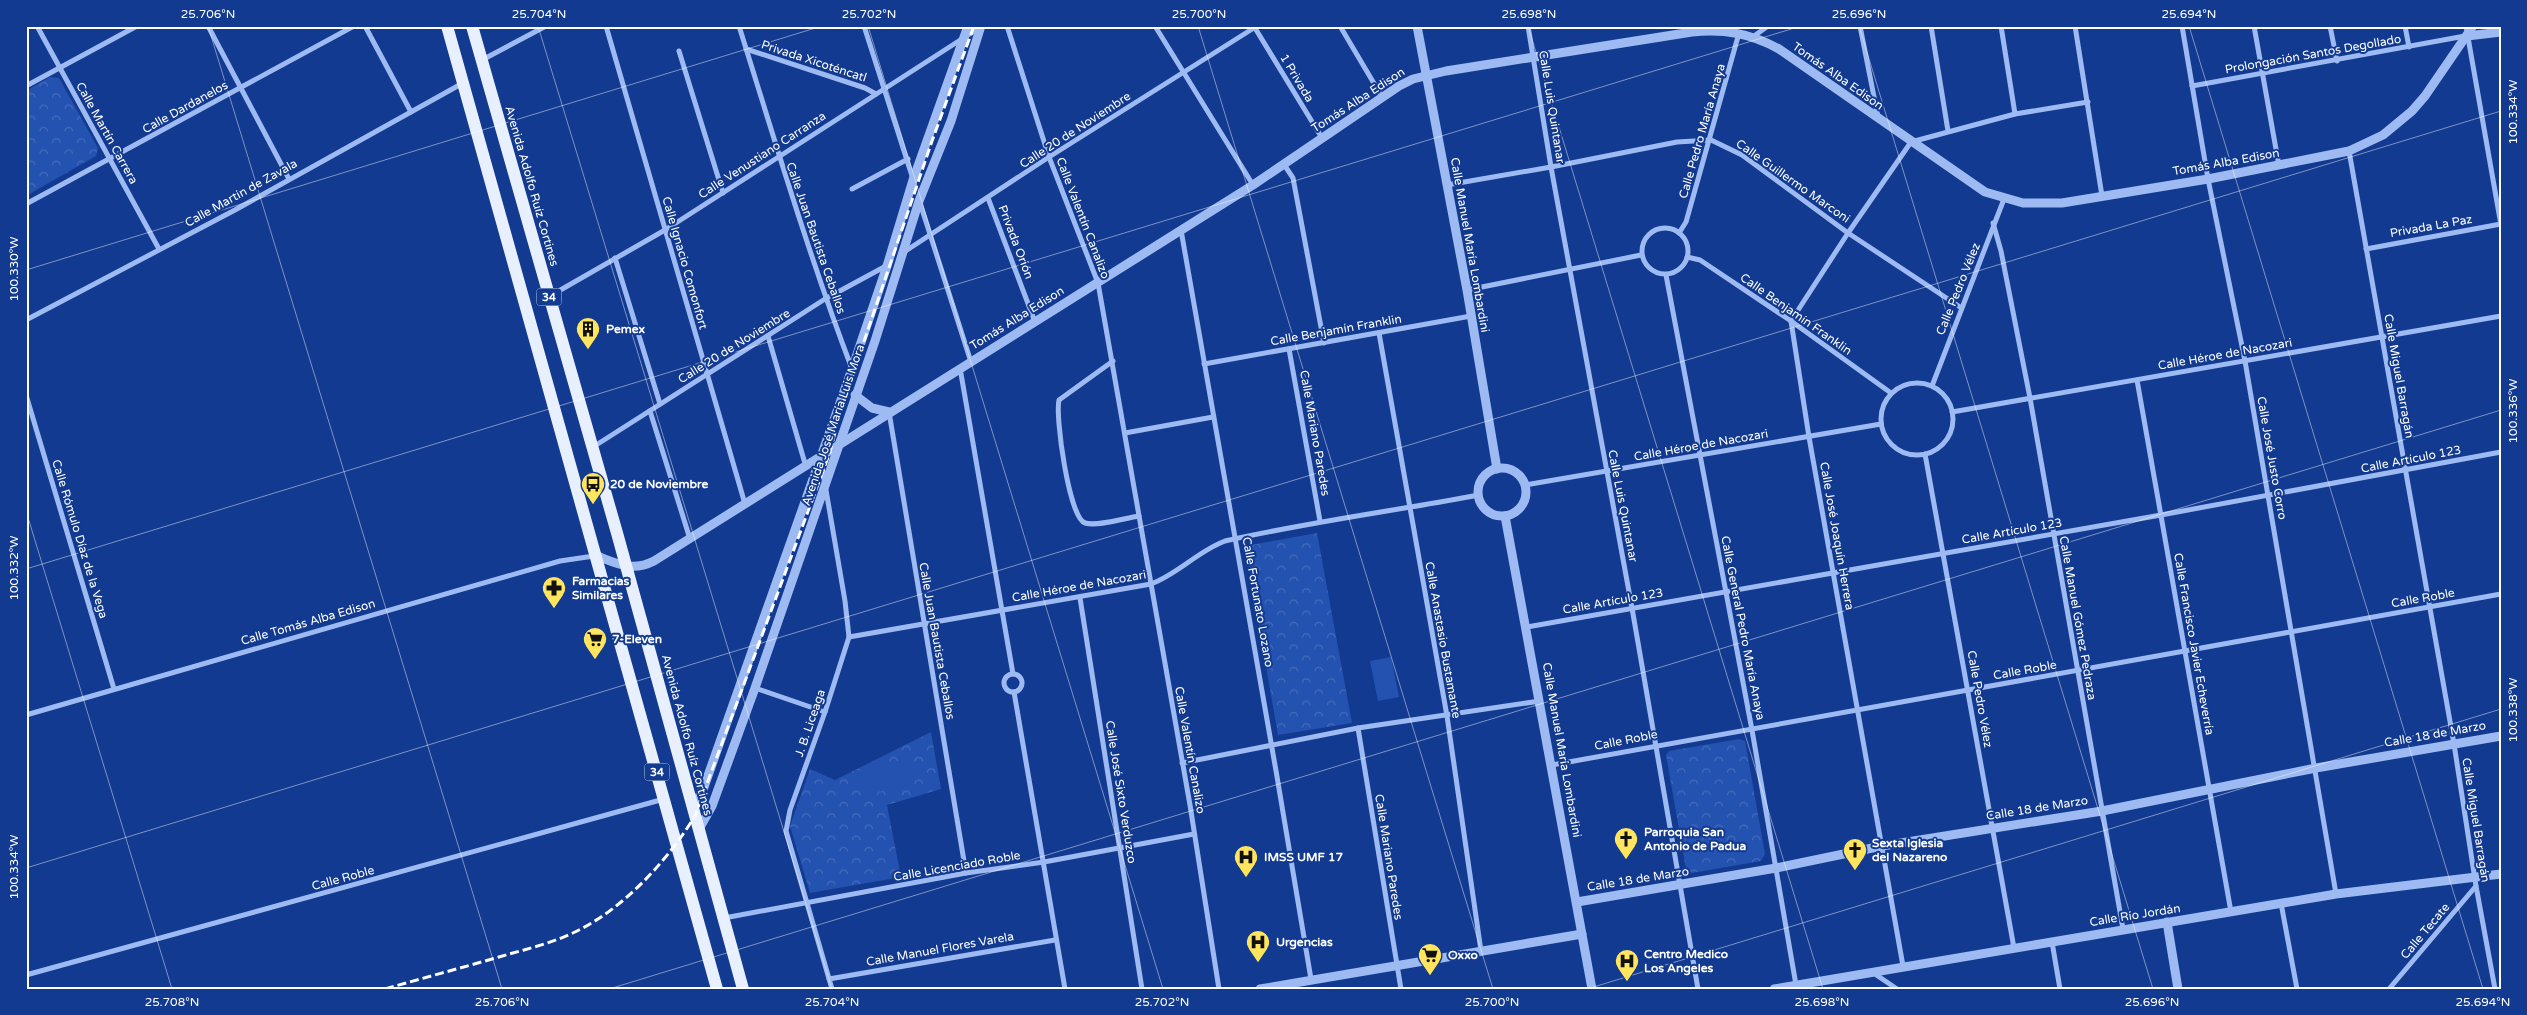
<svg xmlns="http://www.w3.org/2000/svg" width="2527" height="1015" viewBox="0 0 2527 1015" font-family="'Varela Round',sans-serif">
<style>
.park{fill:url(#park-crowns)}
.pitch{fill:#2452b0}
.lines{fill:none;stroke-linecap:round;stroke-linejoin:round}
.minor{stroke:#9ebaf2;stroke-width:5}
.tertiary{stroke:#9ebaf2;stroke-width:9}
.primary{stroke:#e8efff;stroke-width:12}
.rail{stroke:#fff;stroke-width:3;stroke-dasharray:9 4;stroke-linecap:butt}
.ticks{fill:none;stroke:#fff;stroke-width:1;stroke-opacity:0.45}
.labels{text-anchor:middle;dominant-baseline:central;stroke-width:4;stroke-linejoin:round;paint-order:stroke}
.shield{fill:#123a90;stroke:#b8c4de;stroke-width:1}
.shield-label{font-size:11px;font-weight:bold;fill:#fff}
.street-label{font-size:12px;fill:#fff;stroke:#123a90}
.poi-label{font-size:12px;font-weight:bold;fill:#fff;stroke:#123a90;text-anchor:start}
.neatline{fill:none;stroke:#fff;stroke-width:2}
.ticks-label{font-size:12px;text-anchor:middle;fill:#fff}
</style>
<defs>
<pattern id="park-crowns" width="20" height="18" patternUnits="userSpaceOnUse" patternTransform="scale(1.25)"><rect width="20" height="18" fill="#2452b0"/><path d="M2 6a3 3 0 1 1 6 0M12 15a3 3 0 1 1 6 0" fill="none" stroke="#456cbc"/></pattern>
</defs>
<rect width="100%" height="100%" fill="#123a90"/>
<!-- park -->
<g class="park">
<polygon points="50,77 59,78 98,148 96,156 26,196 26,91"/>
<polygon points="1317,533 1352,723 1278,735 1245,546"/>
<polygon points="931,732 941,789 887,805 901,877 810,893 790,826 810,769 835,780"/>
<polygon points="1739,739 1745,741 1765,854 1761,861 1692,873 1686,869 1666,755 1669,751"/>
</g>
<!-- pitch -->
<g class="pitch">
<polygon points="1391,657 1399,697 1378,701 1370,661"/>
<polygon points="909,760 914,784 863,795 858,771"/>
</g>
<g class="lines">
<!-- minor -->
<g class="minor">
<polyline points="37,26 159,249"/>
<polyline points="208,26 289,179"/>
<polyline points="365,26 411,112"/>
<polyline points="606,26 745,504"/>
<path d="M739 26C775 141 809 256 852 369"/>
<polyline points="864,26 913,179"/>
<polyline points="1007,26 1049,157 1098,283 1190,805 1219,989"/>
<polyline points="1155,26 1253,185"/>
<polyline points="1340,26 1382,97"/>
<polyline points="1528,26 1551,167 1632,608 1698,989"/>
<polyline points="1860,26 1878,117"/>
<polyline points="1931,26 1948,131"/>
<polyline points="2001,26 2015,114"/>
<polyline points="2075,26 2102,196"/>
<polyline points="2182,26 2208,179 2245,361 2336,894"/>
<polyline points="2254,26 2279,166"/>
<polyline points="2330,26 2337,61"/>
<polyline points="2405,26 2409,47"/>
<polyline points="2466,26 2501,225"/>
<polyline points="1255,28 1322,138"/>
<polyline points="1754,36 1768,26"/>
<polyline points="746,49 865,88 876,94"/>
<polyline points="679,51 723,193"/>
<polyline points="482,60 546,26"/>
<polyline points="26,86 137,26"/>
<polyline points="2192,86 2465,36"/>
<polyline points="2349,151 2454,744 2476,886 2495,989"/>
<polyline points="1283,163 1293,178 1324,343"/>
<polyline points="1447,185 1551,167 1677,142 1711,140 1742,155 1848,233 1960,307"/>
<polyline points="852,189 908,159"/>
<polyline points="988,198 1035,322"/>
<polyline points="920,203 971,362"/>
<polyline points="26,204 354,26"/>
<polyline points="1993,223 2001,251 2030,398 2123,929"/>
<circle cx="1665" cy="251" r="23"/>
<path d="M1181 230C1225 480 1270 729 1311 979"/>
<polyline points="1679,233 1686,222 1739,33"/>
<polyline points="2366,249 2501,224"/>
<polyline points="904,252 1049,157 1257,26"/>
<polyline points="1687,257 1700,260 1791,321 1891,393"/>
<polyline points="615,258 660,404"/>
<polyline points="1666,275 1752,730 1796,985"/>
<polyline points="1467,290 1641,255"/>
<polyline points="550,296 665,230 979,28"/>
<polyline points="26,320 235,210 463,83"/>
<polyline points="1379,333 1447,716 1481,951"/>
<polyline points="768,336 806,467"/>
<polyline points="1289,349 1320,521"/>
<path d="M1113 361 1059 400C1055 416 1069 518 1085 523 1097 527 1125 518 1139 516"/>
<polyline points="1204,364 1471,316"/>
<polyline points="960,368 1013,674"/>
<polyline points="2137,380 2231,912"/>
<circle cx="1917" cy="419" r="36"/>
<polyline points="1932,386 2004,199"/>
<polyline points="26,395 114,689"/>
<polyline points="650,411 690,539"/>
<polyline points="889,412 966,873"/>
<polyline points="1952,412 2501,316"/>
<polyline points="1125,433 1213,417"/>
<polyline points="593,447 825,299 886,266"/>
<polyline points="1925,454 2014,948"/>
<polyline points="821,461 845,601 849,637 825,712 790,810 786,831 832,989"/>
<polyline points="1525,485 1881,424"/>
<polyline points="1080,598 1142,989"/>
<polyline points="1527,627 2161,515 2501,452"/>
<path d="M849 637 1151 584C1178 574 1198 551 1225 541 1309 522 1394 511 1479 495"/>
<circle cx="1013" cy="683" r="9"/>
<polyline points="755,688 825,712"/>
<polyline points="1014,692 1065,989"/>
<polyline points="26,715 560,561 594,556"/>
<polyline points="1358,728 1401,989"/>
<polyline points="1182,763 1358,728 1540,701"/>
<polyline points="1552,765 2501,594"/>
<polyline points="2281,903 2297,989"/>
<polyline points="724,918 966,873 1044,862 1194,834"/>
<polyline points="2052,942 2060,989"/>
<polyline points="1903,966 1809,437 1791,321 1848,233 1911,142 2015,114 2088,102"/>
<polyline points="1872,972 1897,989"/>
<polyline points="26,975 664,799"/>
<polyline points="829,979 1055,940"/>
<polyline points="2389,989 2476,886"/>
</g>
<!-- tertiary -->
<g class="tertiary">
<polyline points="1417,26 1467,290 1497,469"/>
<polyline points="2467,36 2501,32"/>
<polyline points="855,395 872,408 889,412"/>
<circle cx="1502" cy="492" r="24"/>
<polyline points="1505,516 1592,989"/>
<path d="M597 556C618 564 632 572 654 561L1253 185 1399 86 1413 79 1446 71 1692 32C1724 29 1750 33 1779 49L1985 192 2023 203H2062L2208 179 2349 151 2383 135 2412 111 2425 96 2473 26"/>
<polyline points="693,808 704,787 852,369 887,266 913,180 968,26"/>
<polyline points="699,829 712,806 755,688 875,341 919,201 951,121 981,26"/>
<polyline points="1577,902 1776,868 1882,846 2102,811 2316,768 2501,736"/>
<polyline points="2167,922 2178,989"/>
<polyline points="1260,989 1582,934"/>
<polyline points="1774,989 2336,894 2501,874"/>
</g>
<!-- primary -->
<g class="primary">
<polyline points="447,26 717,989"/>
<polyline points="472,26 617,533 743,989"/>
</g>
<!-- rail -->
<path class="rail" d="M385 989C423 978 461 968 499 957 526 949 554 943 579 930 626 906 667 861 695 816L830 452 840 412 932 141 974 26"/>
</g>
<!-- ticks -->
<path class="ticks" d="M208 26 502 989M538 26 832 989M868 26 1163 989M1198 26 1493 989M1528 26 1823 989M1859 26 2153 989M2189 26 2483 989M26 270 822 26M26 511 172 989M26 569 1801 26M26 868 2501 111M609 989 2501 410M1587 989 2501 709"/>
<!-- icons -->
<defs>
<g id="building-pin" transform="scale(1.25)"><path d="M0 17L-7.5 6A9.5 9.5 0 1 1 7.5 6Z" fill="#ffe45e" stroke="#123a90"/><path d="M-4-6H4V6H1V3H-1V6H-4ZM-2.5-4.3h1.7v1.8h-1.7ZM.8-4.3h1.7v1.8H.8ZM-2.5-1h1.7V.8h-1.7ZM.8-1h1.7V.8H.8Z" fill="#111"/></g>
<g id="bus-pin" transform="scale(1.25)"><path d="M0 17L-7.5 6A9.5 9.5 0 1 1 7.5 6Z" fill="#ffe45e" stroke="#123a90"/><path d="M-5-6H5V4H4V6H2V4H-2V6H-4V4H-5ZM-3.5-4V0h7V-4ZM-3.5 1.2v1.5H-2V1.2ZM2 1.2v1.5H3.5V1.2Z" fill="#111"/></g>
<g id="pharmacy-pin" transform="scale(1.25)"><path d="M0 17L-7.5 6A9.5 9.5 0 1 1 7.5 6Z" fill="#ffe45e" stroke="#123a90"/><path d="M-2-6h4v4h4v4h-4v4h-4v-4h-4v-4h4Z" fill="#111"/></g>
<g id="supermarket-pin" transform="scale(1.25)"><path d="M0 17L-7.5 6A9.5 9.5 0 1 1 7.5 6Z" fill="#ffe45e" stroke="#123a90"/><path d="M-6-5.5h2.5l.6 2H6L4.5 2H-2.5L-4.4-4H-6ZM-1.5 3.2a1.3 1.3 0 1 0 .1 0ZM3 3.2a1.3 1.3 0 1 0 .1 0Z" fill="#111"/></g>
<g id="church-pin" transform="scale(1.25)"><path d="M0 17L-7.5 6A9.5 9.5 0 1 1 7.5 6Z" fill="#ffe45e" stroke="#123a90"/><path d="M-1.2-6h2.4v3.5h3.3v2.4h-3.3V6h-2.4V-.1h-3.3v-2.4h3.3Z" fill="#111"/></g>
<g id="hospital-pin" transform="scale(1.25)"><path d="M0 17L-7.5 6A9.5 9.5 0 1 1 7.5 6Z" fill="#ffe45e" stroke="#123a90"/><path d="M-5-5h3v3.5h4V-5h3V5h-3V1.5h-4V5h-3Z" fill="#111"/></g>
</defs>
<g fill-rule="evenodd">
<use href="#building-pin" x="588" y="329"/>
<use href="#bus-pin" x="593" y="484"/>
<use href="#pharmacy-pin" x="554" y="588"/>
<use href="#supermarket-pin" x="595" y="639"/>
<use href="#church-pin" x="1626" y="839"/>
<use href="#church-pin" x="1855" y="850"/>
<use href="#hospital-pin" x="1246" y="857"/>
<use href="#hospital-pin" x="1258" y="942"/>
<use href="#supermarket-pin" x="1430" y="955"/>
<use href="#hospital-pin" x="1627" y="961"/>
</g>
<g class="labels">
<!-- shield labels -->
<g class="shield">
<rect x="536.5" y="288.5" width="25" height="17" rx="4"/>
<rect x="644.5" y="763.5" width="25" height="17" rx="4"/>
</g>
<g class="shield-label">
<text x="549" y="297">34</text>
<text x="657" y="772">34</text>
</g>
<!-- street labels -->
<g class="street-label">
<text transform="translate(2313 54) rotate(-10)">Prolongación Santos Degollado</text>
<text transform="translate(814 61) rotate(18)">Privada Xicoténcatl</text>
<text transform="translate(1838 76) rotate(35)">Tomás Alba Edison</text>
<text transform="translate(1297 78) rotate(59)">1 Privada</text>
<text transform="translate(1358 100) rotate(-33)">Tomás Alba Edison</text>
<text transform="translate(185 107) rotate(-29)">Calle Dardanelos</text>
<text transform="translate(1552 107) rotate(81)">Calle Luis Quintanar</text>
<text transform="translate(1075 130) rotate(-33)">Calle 20 de Noviembre</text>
<text transform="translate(1702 131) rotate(-74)">Calle Pedro María Anaya</text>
<text transform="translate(107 133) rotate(61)">Calle Martín Carrera</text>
<text transform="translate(762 155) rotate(-33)">Calle Venustiano Carranza</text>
<text transform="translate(2226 162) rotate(-10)">Tomás Alba Edison</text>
<text transform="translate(1793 181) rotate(35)">Calle Guillermo Marconi</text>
<text transform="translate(532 186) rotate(74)">Avenida Adolfo Ruíz Cortines</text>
<text transform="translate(241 193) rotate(-29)">Calle Martín de Zavala</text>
<text transform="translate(1083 218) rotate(69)">Calle Valentín Canalizo</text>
<text transform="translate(2431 226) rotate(-10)">Privada La Paz</text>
<text transform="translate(816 238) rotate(71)">Calle Juan Bautista Ceballos</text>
<text transform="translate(1016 242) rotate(69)">Privada Orión</text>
<text transform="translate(1470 245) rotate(80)">Calle Manuel María Lombardini</text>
<text transform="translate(685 263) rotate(74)">Calle Ignacio Comonfort</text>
<text transform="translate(1958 289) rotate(-68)">Calle Pedro Vélez</text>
<text transform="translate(1796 314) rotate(35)">Calle Benjamín Franklin</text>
<text transform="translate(1017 318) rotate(-32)">Tomás Alba Edison</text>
<text transform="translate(1336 330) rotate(-10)">Calle Benjamín Franklin</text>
<text transform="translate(734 346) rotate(-32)">Calle 20 de Noviembre</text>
<text transform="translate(2225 354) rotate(-10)">Calle Héroe de Nacozari</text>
<text transform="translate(2399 376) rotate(80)">Calle Miguel Barragán</text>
<text transform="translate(833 425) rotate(-71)">Avenida José María Luis Mora</text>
<text transform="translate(1315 433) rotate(80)">Calle Mariano Paredes</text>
<text transform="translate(1701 445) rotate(-10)">Calle Héroe de Nacozari</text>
<text transform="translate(2272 458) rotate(80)">Calle José Justo Corro</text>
<text transform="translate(2411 459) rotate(-11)">Calle Artículo 123</text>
<text transform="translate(1623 506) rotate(79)">Calle Luis Quintanar</text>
<text transform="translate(2012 531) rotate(-10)">Calle Artículo 123</text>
<text transform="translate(1837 536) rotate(80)">Calle José Joaquín Herrera</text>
<text transform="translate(80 539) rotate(73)">Calle Rómulo Díaz de la Vega</text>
<text transform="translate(1079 586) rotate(-10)">Calle Héroe de Nacozari</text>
<text transform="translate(2423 598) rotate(-10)">Calle Roble</text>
<text transform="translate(1613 601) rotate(-10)">Calle Artículo 123</text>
<text transform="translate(1258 602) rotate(80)">Calle Fortunato Lozano</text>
<text transform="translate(2078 618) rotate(80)">Calle Manuel Gómez Pedraza</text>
<text transform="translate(308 622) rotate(-16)">Calle Tomás Alba Edison</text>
<text transform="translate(1743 628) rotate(79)">Calle General Pedro María Anaya</text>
<text transform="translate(1443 640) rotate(80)">Calle Anastasio Bustamante</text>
<text transform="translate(937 641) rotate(80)">Calle Juan Bautista Ceballos</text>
<text transform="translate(2194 644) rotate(80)">Calle Francisco Javier Echeverría</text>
<text transform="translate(2025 670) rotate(-10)">Calle Roble</text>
<text transform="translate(1980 699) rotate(80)">Calle Pedro Vélez</text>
<text transform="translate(810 723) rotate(-71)">J. B. Liceaga</text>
<text transform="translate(2435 734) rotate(-10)">Calle 18 de Marzo</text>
<text transform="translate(687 735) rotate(75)">Avenida Adolfo Ruíz Cortines</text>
<text transform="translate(1626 740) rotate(-11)">Calle Roble</text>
<text transform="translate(1190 750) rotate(80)">Calle Valentín Canalizo</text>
<text transform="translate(1562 750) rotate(80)">Calle Manuel María Lombardini</text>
<text transform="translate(1121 792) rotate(81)">Calle José Sixto Verduzco</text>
<text transform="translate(2037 808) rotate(-9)">Calle 18 de Marzo</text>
<text transform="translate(2476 820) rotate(81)">Calle Miguel Barragán</text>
<text transform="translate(1389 857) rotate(81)">Calle Mariano Paredes</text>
<text transform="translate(957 866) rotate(-10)">Calle Licenciado Roble</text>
<text transform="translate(343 878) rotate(-15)">Calle Roble</text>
<text transform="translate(1638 879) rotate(-9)">Calle 18 de Marzo</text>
<text transform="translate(2135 915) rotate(-9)">Calle Río Jordán</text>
<text transform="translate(2425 931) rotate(-50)">Calle Tecate</text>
<text transform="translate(940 949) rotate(-10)">Calle Manuel Flores Varela</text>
</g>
<!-- poi labels -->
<g class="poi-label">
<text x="606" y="329">Pemex</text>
<text x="610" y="484">20 de Noviembre</text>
<text x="572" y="581">Farmacias<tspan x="572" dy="14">Similares</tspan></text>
<text x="612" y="639">7-Eleven</text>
<text x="1644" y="832">Parroquia San<tspan x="1644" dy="14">Antonio de Padua</tspan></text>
<text x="1872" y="843">Sexta Iglesia<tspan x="1872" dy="14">del Nazareno</tspan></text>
<text x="1264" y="857">IMSS UMF 17</text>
<text x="1276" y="942">Urgencias</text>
<text x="1644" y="954">Centro Medico<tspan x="1644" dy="14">Los Angeles</tspan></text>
<text x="1448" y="955">Oxxo</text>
</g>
</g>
<!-- border -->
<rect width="2527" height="1015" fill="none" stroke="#123a90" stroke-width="55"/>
<rect x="28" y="28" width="2472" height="960" class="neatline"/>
<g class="ticks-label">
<text x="208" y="18">25.706°N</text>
<text x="539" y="18">25.704°N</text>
<text x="869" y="18">25.702°N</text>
<text x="1199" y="18">25.700°N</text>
<text x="1529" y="18">25.698°N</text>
<text x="1859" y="18">25.696°N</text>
<text x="2189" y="18">25.694°N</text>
<text transform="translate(2513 112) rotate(-90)" y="4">100.334°W</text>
<text transform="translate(14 269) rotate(-90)" y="4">100.330°W</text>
<text transform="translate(2513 411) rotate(-90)" y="4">100.336°W</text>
<text transform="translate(14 568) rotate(-90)" y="4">100.332°W</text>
<text transform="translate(2513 710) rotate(-90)" y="4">100.338°W</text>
<text transform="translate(14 867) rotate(-90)" y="4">100.334°W</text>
<text x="172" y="1006">25.708°N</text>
<text x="502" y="1006">25.706°N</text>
<text x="832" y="1006">25.704°N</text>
<text x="1162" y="1006">25.702°N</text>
<text x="1492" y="1006">25.700°N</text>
<text x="1822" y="1006">25.698°N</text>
<text x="2152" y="1006">25.696°N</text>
<text x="2483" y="1006">25.694°N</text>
</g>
</svg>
